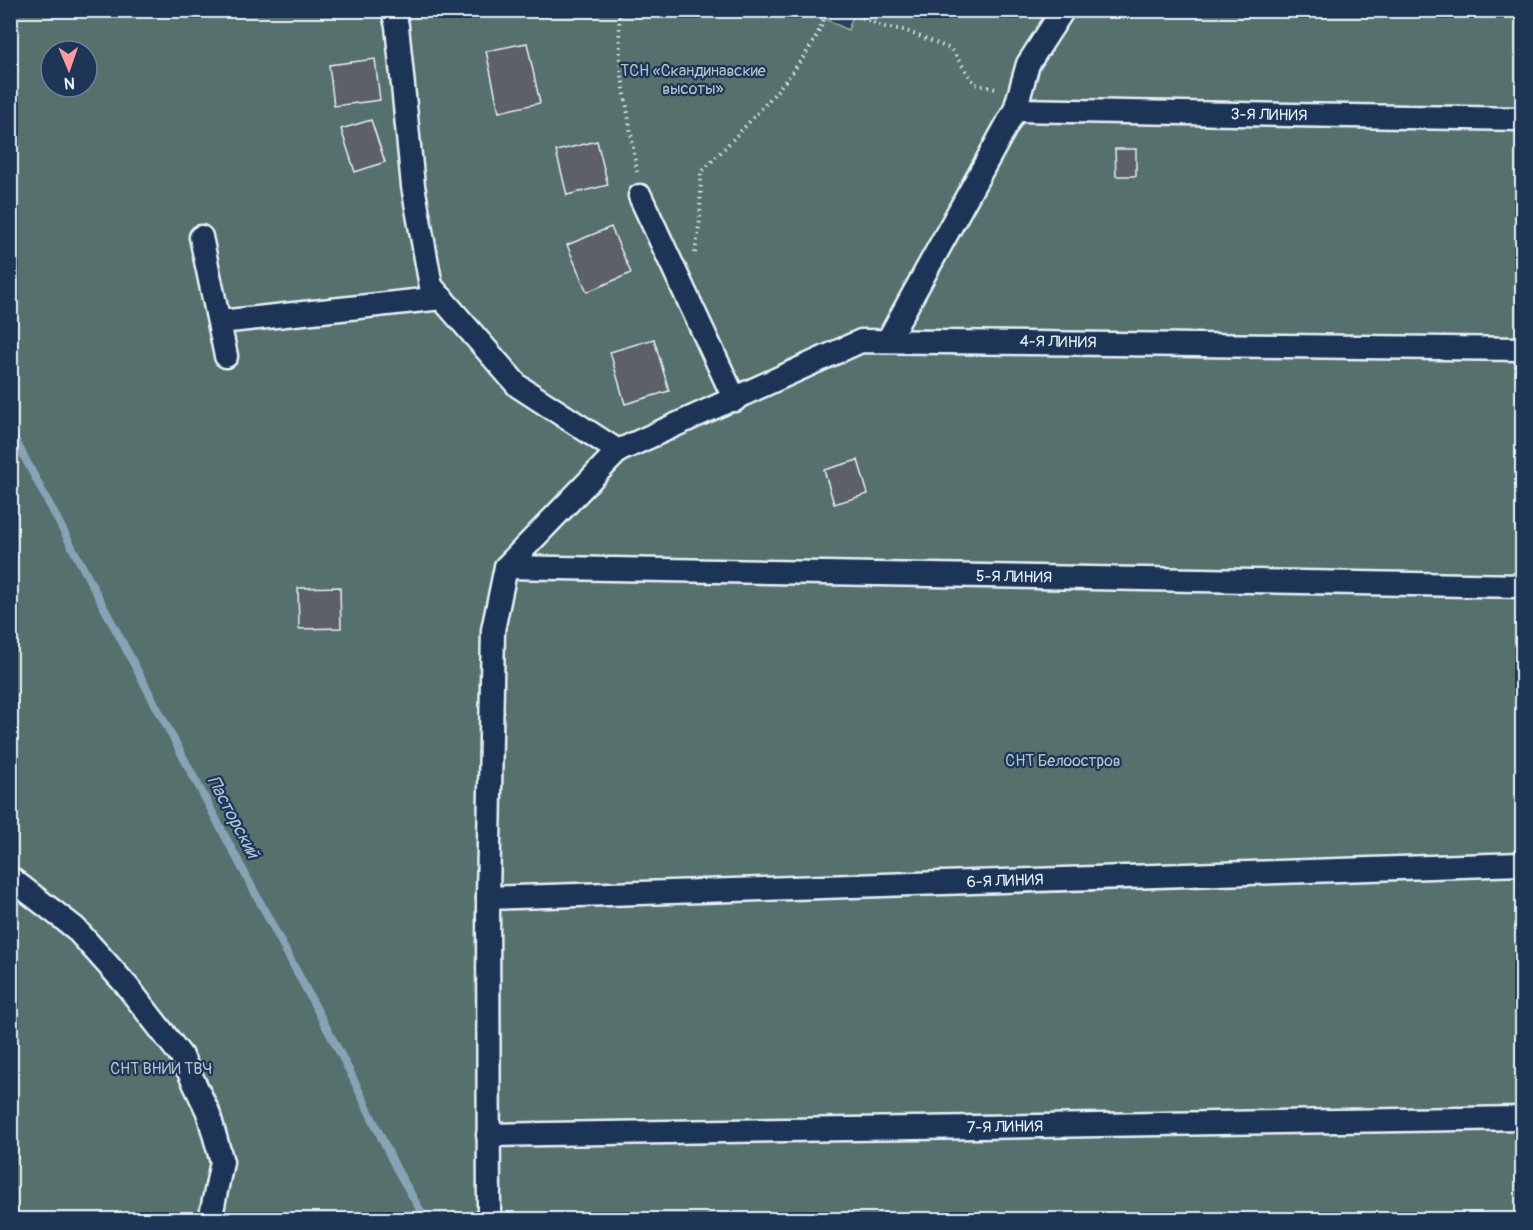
<svg xmlns="http://www.w3.org/2000/svg" width="1533" height="1230" viewBox="0 0 1533 1230" font-family="Pangolin,sans-serif">
<style>
.green{fill:#546f6d;stroke:#9eb0b2;stroke-width:1.5;fill-rule:evenodd}
.lines{fill:none;stroke-linecap:round;stroke-linejoin:round}
.stream{stroke:#86a4b6;stroke-width:8}
.building{fill:#5d6067;stroke:#e8f1f8;stroke-width:1.5}
.street-casing{stroke:#e8f1f8;stroke-width:27}
.path{stroke:#e8f1f8;stroke-width:4;stroke-dasharray:1.5 4.5;stroke-linecap:butt}
.street{stroke:#1d3557;stroke-width:22}
.labels{text-anchor:middle;dominant-baseline:central;stroke-width:4.5;stroke-linejoin:round;paint-order:stroke}
.park-label{font-size:16px;fill:#b4c4c7;stroke:#1d3557}
.street-label{font-size:16px;fill:#e8f1f8;stroke:#1d3557}
.water-label{font-size:18px;font-style:italic;fill:#afc4d2;stroke:#1d3557}
</style>
<rect width="100%" height="100%" fill="#2a3e5a"/>
<filter id="ink" filterUnits="userSpaceOnUse"><feTurbulence type="fractalNoise" baseFrequency=".0167" numOctaves="2"/><feDisplacementMap in="SourceGraphic" scale="12" xChannelSelector="R" yChannelSelector="G"/><feConvolveMatrix kernelMatrix="1 2 1 2 8 2 1 2 1" color-interpolation-filters="sRGB"/></filter>
<g filter="url(#ink)">
<!-- green -->
<path class="green" d="M831 10 825 19 848 30 855 10 1522 11V1219H11V11ZM51 51H87V87H51Z"/>
<g class="lines">
<!-- stream -->
<polyline class="stream" points="10,430 350,1072 396,1168 426,1220"/>
</g>
<!-- building -->
<g class="building">
<polygon points="527,43 540,103 499,112 486,51"/>
<polygon points="375,59 380,100 334,106 329,65"/>
<polygon points="371,120 385,162 355,172 341,129"/>
<polygon points="597,141 608,185 567,195 556,151"/>
<polygon points="1115,149 1136,149 1136,176 1116,176"/>
<polygon points="611,227 631,273 587,292 567,245"/>
<polygon points="654,339 669,391 625,404 610,352"/>
<polygon points="858,460 868,494 834,504 824,470"/>
<polygon points="340,587 341,628 299,629 298,588"/>
</g>
<g class="lines">
<!-- street casing -->
<g class="street-casing">
<g id="street">
<polyline points="393,10 397,26 413,186 431,286 518,386 618,451"/>
<polyline points="1015,110 1522,119"/>
<polyline points="640,196 735,400"/>
<polyline points="201,237 226,356"/>
<polyline points="220,322 442,298"/>
<polyline points="888,340 1015,110 1028,64 1063,10"/>
<polyline points="506,567 1522,586"/>
<polyline points="10,878 75,928 127,986 182,1057 208,1112 222,1162 210,1220"/>
<polyline points="488,898 1522,864"/>
<polyline points="488,1135 1522,1118"/>
<polyline points="489,1220 488,898 493,630 506,567 618,451 861,341 1522,349"/>
</g>
</g>
<!-- path -->
<g class="path">
<polyline points="619,10 620,63 637,172"/>
<polyline points="846,10 884,27 904,30 951,49 975,84 996,89"/>
<path d="M695 253 700 220 701 173C730 141 824 51 825 10"/>
</g>
<!-- street -->
<use href="#street" class="street"/>
</g>
</g>
<g class="labels">
<!-- park labels -->
<g class="park-label">
<text x="693" y="71">ТСН «Скандинавские<tspan x="693" dy="18">высоты»</tspan></text>
<text x="1063" y="761">СНТ Белоостров</text>
<text x="161" y="1069">СНТ ВНИИ ТВЧ</text>
</g>
<!-- street labels -->
<g class="street-label">
<text transform="translate(1269 115) rotate(1)">3-Я ЛИНИЯ</text>
<text transform="translate(1058 342) rotate(1)">4-Я ЛИНИЯ</text>
<text transform="translate(1014 577) rotate(1)">5-Я ЛИНИЯ</text>
<text transform="translate(1005 881) rotate(-2)">6-Я ЛИНИЯ</text>
<text transform="translate(1005 1127) rotate(-1)">7-Я ЛИНИЯ</text>
</g>
<!-- water labels -->
<g class="water-label">
<text transform="translate(233 817) rotate(62)">Пасторский</text>
</g>
</g>
<!-- margin -->
<rect width="1533" height="1230" fill="none" stroke="#1d3557" stroke-width="36"/>
<rect x="18" y="18" width="1497" height="1194" fill="none" stroke="#e8f1f8" stroke-width="2" filter="url(#ink)"/>
<!-- north arrow -->
<g transform="translate(69 69) rotate(178)"><circle r="28" fill="#1d3557" stroke="#6e8097" stroke-width="1.5"/>
<path d="M0-4.5L10 22L0 15L-10 22Z" fill="#ff9aa2"/>
<text y="-9" font-size="16" font-weight="bold" text-anchor="middle" fill="#e8f1f8">N</text>
</g>
</svg>
